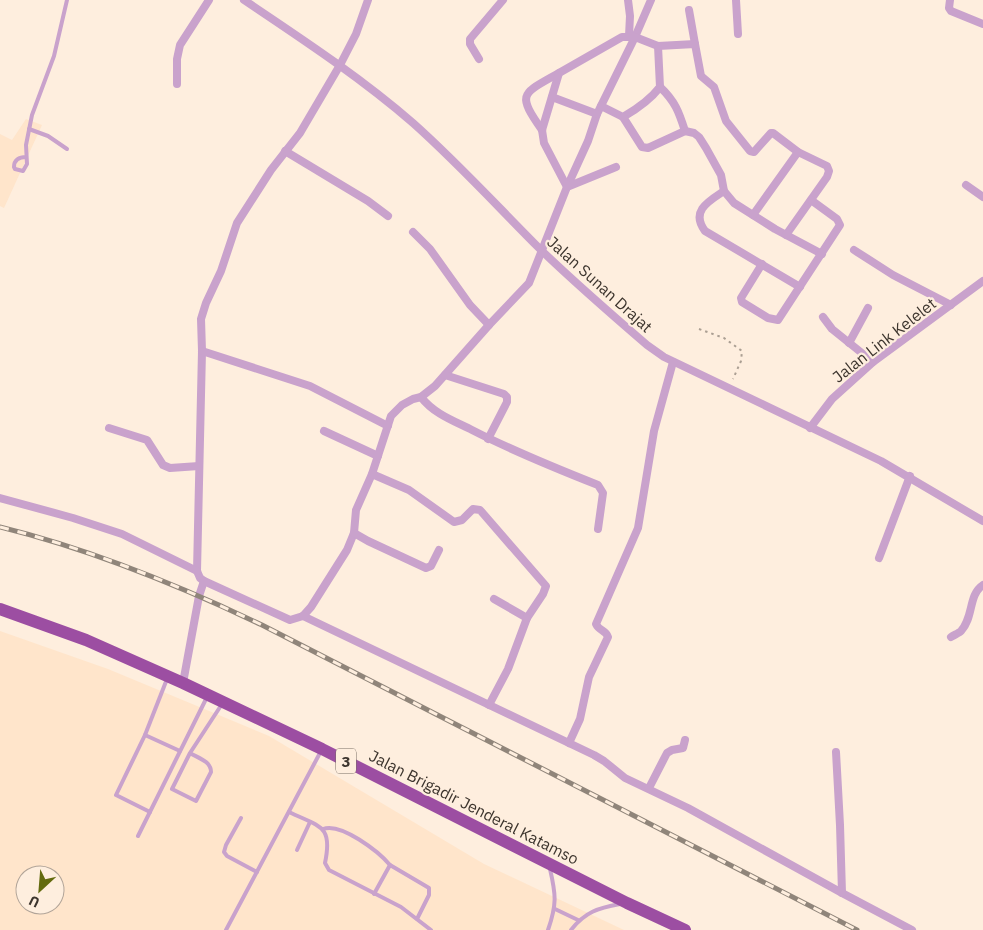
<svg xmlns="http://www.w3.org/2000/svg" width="983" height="930" viewBox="0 0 983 930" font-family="'IBM Plex Sans',sans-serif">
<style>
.built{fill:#ffe5cb;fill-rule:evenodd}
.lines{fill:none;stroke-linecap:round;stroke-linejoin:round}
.path{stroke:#ab9f93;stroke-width:2;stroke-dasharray:2.5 4;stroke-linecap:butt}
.service{stroke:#c9a2cc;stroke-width:4}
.minor{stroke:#c9a2cc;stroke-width:8}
.trunk{stroke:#9c4ea2;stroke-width:12}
.rail-casing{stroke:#90857a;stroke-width:5}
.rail{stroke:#feeede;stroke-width:3;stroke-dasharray:9;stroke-linecap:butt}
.labels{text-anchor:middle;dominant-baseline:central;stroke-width:4.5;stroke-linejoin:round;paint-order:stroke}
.shield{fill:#feeede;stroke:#776c63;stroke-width:1}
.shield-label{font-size:15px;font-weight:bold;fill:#3d352e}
.street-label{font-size:16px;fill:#3d352e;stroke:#feeede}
</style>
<rect width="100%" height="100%" fill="#feeede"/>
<!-- built -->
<g class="built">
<polygon points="26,119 42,125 4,208 0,206 0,134 12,140"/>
<path d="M0 631 108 669 269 736 484 864 624 930H0ZM25 875H55V905H25Z"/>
</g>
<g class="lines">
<!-- path -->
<polyline class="path" points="699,329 724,338 742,351 741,361 733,379"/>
<!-- service -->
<g class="service">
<polyline points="29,129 48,136 67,149"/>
<path d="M26 157C19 157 14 160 14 167L15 169 23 171 27 164 26 145 32 115 54 56 67 0"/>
<polyline points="145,735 167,679"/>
<path d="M190 753C198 758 211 761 211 772L196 801 172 789 190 753 222 704"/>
<polyline points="150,812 116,795 145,735 180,751"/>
<path d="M289 812C320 827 333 825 325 863L329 870 401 907 431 930"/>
<polyline points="241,818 226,845 224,852 227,856 257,872"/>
<path d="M323 829C341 822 379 852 390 865"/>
<polyline points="138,836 207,697"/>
<polyline points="297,850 310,822"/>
<polyline points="374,894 390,865 424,885 429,888 429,895 417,919"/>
<polyline points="555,909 578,920"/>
<polyline points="226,930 321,751"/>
<path d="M548 930C557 904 556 895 550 869"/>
<path d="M571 930C585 912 598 908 620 904"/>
</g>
<!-- minor -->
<g class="minor">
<path d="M244 0C302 39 360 77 413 123 458 163 498 207 540 249 574 282 611 314 647 345L664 357 881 461 983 521"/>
<polyline points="368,0 356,34 340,65 300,133 271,170 237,223 221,271 206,303 201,319 202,351 197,571 200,578 204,581 290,620 303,616 311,607 347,550 354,533 356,510 372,474 391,416 402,405 413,399 421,397 435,386 489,325 529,283 567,187 588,141 597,114 635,37 651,0"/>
<polyline points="628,0 630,16 629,36"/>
<polyline points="736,0 738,34"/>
<polyline points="950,0 949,8 951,11 983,24"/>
<polyline points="689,10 695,44"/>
<polyline points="479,59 470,44 470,39 503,0"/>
<polyline points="177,84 177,59 180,45 209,0"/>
<path d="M660 87C675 101 679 112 685 131"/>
<polyline points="552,97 597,114"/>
<path d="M601 106 623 117C637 109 650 100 660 87L658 46"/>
<polyline points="623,117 642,147 648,148 685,131 694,133 699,137 706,148 721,175 724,191 734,203 775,229 822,254"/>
<path d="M542 130C516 93 522 94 559 73"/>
<polyline points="285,151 368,201 388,216"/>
<polyline points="616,167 567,187 544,143 542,130 559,73 622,37 635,37 658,46 695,44 701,76 714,87 726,121 750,151 754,152 771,133 773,133 798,152 827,166 829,171 827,177 786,235"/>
<polyline points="966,185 983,197"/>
<path d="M724 191C709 201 690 211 705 231L800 287"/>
<polyline points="753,215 798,152"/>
<polyline points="413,232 430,249 470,305 489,325"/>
<polyline points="854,250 893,275 951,305"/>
<polyline points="762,264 741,298 742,302 768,318 778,320 840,225 837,219 811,200"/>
<polyline points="823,317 832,329 873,362"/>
<polyline points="849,343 868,308"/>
<polyline points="202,351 310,386 388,426"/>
<polyline points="445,375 504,394 507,397 507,402 488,439"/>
<path d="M421 397C434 414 454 421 472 430 513 451 555 468 598 485L603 493 598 529"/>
<polyline points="109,428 147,440 163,465 170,468 199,466"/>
<polyline points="810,428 832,399 873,362 983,281"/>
<polyline points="324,431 378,456"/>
<polyline points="372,474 409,490 454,522 462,520 473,509 480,510 546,586 543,594 527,618 494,599"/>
<polyline points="0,498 73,518 122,534 197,571"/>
<polyline points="354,533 368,541 426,568 431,566 439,550"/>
<polyline points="879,558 910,476"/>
<polyline points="303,616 594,755 604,761 625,778 688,808 842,893 912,930"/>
<path d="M951 637C954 635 959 633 961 631 974 617 968 595 983 585"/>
<polyline points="183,683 199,596 204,581"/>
<polyline points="489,705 508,669 527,618"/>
<path d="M569 743 580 719 589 677 608 637C606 630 599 631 596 624L638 528 654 431 673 362"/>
<polyline points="836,752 840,825 842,893"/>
<polyline points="649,788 667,753 672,750 683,748 685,740"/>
</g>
<!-- trunk -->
<polyline class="trunk" points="0,609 86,640 183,683 322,749 627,903 685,930"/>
<!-- rail casing -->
<g class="rail-casing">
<path id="rail" d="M0 527C90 549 178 585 262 625L857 930"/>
</g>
<!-- rail -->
<use href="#rail" class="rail"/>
</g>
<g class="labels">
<!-- shield labels -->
<rect class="shield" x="336" y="748.5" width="20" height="25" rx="4"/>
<g class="shield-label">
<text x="346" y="761">3</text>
</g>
<!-- street labels -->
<g class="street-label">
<text transform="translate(600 284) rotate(42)">Jalan Sunan Drajat</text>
<text transform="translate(884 340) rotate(-38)">Jalan Link Kelelet</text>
<text transform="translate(474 807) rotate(27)">Jalan Brigadir Jenderal Katamso</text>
</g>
</g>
<!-- north arrow -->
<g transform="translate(40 890) rotate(206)"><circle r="24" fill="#feeede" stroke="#b1a498"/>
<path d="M0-4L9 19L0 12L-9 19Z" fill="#636a0e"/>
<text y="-8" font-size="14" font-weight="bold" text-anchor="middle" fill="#3d352e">U</text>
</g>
</svg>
